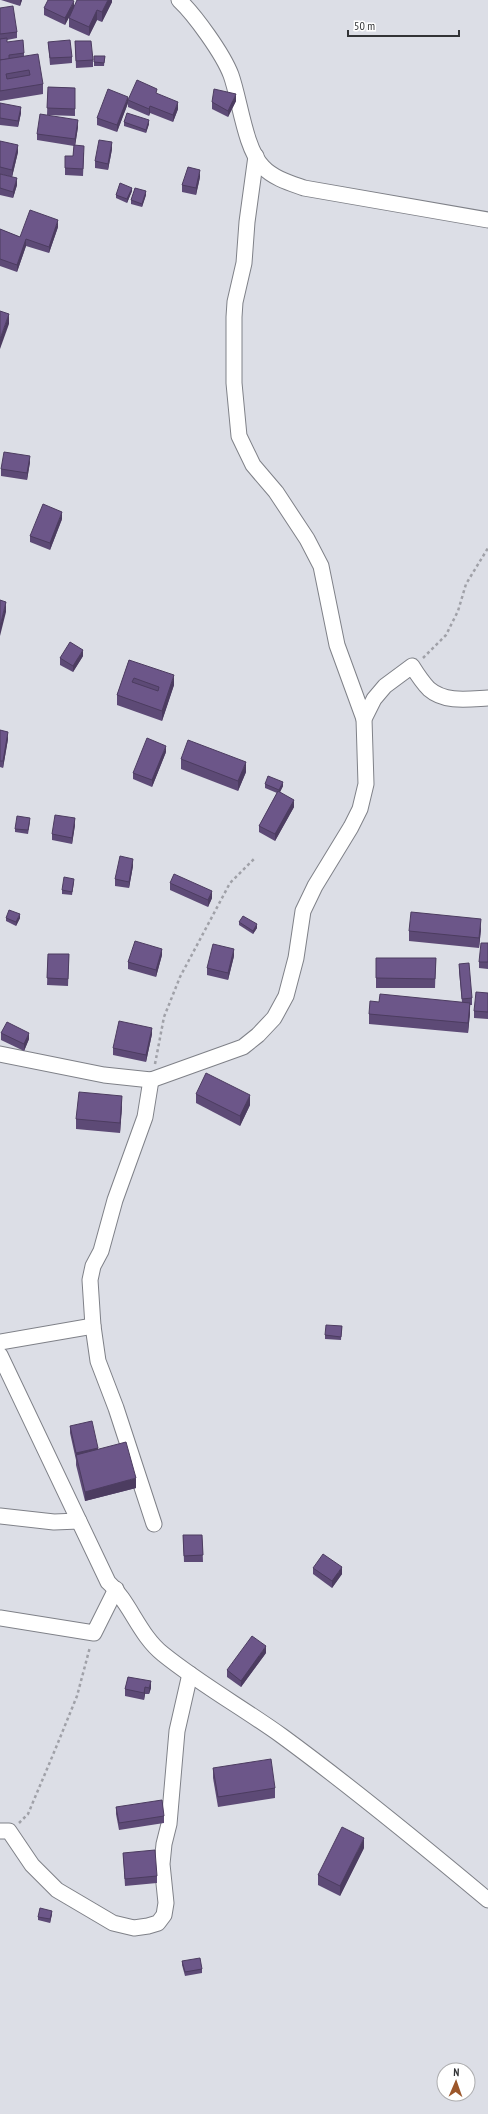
<svg xmlns="http://www.w3.org/2000/svg" width="488" height="2114" viewBox="0 0 488 2114" font-family="'PT Sans Narrow',sans-serif">
<style>
.lines{fill:none;stroke-linecap:round;stroke-linejoin:round}
.minor-casing{stroke:#7f8188;stroke-width:17}
.path{stroke:#a0a1a8;stroke-width:2.5;stroke-dasharray:3 3;stroke-linecap:butt}
.minor{stroke:#fff;stroke-width:15}
.wall{fill:#5d4a76}
.shaded-wall{fill:#4c3c60}
.building{fill:#6c5689;stroke:#4c3c60;fill-rule:evenodd}
</style>
<rect width="100%" height="100%" fill="#dcdee6"/>
<g class="lines">
<!-- minor casing -->
<g class="minor-casing">
<g id="minor">
<path d="M179 0C195 15 223 54 231 75 240 100 245 149 263 167 273 178 290 183 304 188L488 220"/>
<polyline points="256,156 247,222 244,263 235,302 234,317 234,383 239,436 253,465 276,492 307,539 321,566 337,645 364,719"/>
<path d="M0 1054 104 1075 151 1080 243 1047 258 1035 274 1018 286 996 296 958 303 911 315 886 351 827 360 809 366 784 364 719 374 699 385 686 412 666C417 674 423 683 429 689 445 703 469 699 488 698"/>
<polyline points="151,1080 145,1117 115,1200 101,1251 93,1266 90,1280 93,1326 98,1361 116,1408 154,1524"/>
<polyline points="0,1342 93,1326"/>
<path d="M0 1355 108 1582C130 1602 139 1635 163 1654 200 1684 243 1708 282 1736 353 1788 421 1844 488 1900"/>
<polyline points="0,1516 54,1522 79,1521"/>
<polyline points="0,1618 94,1633 116,1589"/>
<polyline points="0,1831 9,1831 32,1865 57,1890 113,1923 134,1928 148,1926 158,1923 164,1915 166,1903 162,1864 164,1844 169,1824 177,1731 190,1674"/>
</g>
</g>
<!-- path -->
<g class="path">
<polyline points="423,658 446,635 458,611 466,584 488,548"/>
<polyline points="155,1064 164,1017 180,977 230,883 254,859"/>
<polyline points="19,1823 28,1814 55,1750 77,1696 90,1647"/>
</g>
<!-- minor -->
<use href="#minor" class="minor"/>
</g>
<!-- wall -->
<g class="wall">
<polygon points="1,0 22,0 20,6"/>
<polygon points="112,0 112,2 102,22 97,20 89,36 69,27 69,18 72,11 65,25 44,15 44,8 74,8"/>
<polygon points="0,8 17,32 17,38 7,40 7,42 24,53 24,56 43,84 43,94 0,101"/>
<polygon points="75,41 93,60 93,67 76,68"/>
<polygon points="48,42 72,57 72,63 50,65"/>
<polygon points="94,56 105,56 104,66 94,66"/>
<polygon points="48,87 75,88 75,116 47,115"/>
<polygon points="128,100 178,109 173,122 150,113 149,116 128,107"/>
<polygon points="236,101 228,117 212,109 212,102"/>
<polygon points="0,103 21,113 18,127 0,125"/>
<polygon points="128,103 117,132 97,125 97,118"/>
<polygon points="124,122 149,124 146,133 124,126"/>
<polygon points="78,127 75,146 84,153 83,176 65,175 65,156 73,156 74,146 37,140 37,134"/>
<polygon points="0,141 18,152 12,177 0,174"/>
<polygon points="112,149 108,170 95,168 95,161"/>
<polygon points="0,174 17,185 13,198 0,195"/>
<polygon points="200,177 196,195 182,192 182,185"/>
<polygon points="132,191 127,203 116,198 116,195"/>
<polygon points="146,195 142,207 131,204 131,200"/>
<polygon points="58,227 49,253 26,246 17,272 0,266 0,229 20,237"/>
<polygon points="30,462 27,480 1,476 1,469"/>
<polygon points="62,519 50,550 30,542 30,536"/>
<polygon points="83,656 73,672 60,665 60,658"/>
<polygon points="129,660 174,685 162,721 117,705 117,695"/>
<polygon points="0,730 8,739 3,768 0,767"/>
<polygon points="166,752 152,787 133,779 133,773"/>
<polygon points="181,759 246,772 238,791 181,769"/>
<polygon points="265,784 283,786 280,792 294,807 275,841 259,832 259,826 277,793 265,788"/>
<polygon points="30,822 28,834 15,832 15,829"/>
<polygon points="75,825 72,844 52,840 52,834"/>
<polygon points="133,866 129,888 115,886 115,879"/>
<polygon points="74,882 72,895 62,894 62,890"/>
<polygon points="170,883 212,898 208,907 170,890"/>
<polygon points="6,918 20,918 16,926 6,921"/>
<polygon points="239,922 257,928 253,934 239,925"/>
<polygon points="481,929 479,948 409,941 409,931"/>
<polygon points="488,943 488,969 479,968 479,962"/>
<polygon points="48,954 69,954 68,986 47,985"/>
<polygon points="162,955 156,977 128,969 128,962"/>
<polygon points="234,956 228,980 207,975 207,968"/>
<polygon points="376,958 436,958 435,988 376,988"/>
<polygon points="459,964 472,998 472,1005 470,1005 470,1013 468,1033 369,1024 369,1014 379,1002 462,1002 459,971"/>
<polygon points="488,993 488,1019 474,1018 474,1011"/>
<polygon points="1,1033 29,1039 24,1051 1,1040"/>
<polygon points="152,1034 146,1062 113,1055 113,1048"/>
<polygon points="196,1094 250,1105 240,1126 196,1103"/>
<polygon points="122,1106 120,1133 76,1129 76,1119"/>
<polygon points="342,1326 341,1340 325,1339 325,1335"/>
<polygon points="70,1426 98,1449 136,1488 85,1501 76,1465 76,1460 70,1433"/>
<polygon points="183,1535 202,1535 203,1562 184,1562"/>
<polygon points="313,1568 342,1574 332,1588 313,1574"/>
<polygon points="266,1653 241,1687 227,1677 227,1670"/>
<polygon points="128,1677 151,1688 149,1694 145,1694 144,1700 125,1696 125,1689"/>
<polygon points="213,1768 275,1788 275,1798 218,1807 213,1778"/>
<polygon points="116,1807 164,1816 164,1823 119,1830 116,1814"/>
<polygon points="364,1848 340,1896 318,1885 318,1875"/>
<polygon points="123,1853 157,1876 157,1883 125,1886"/>
<polygon points="52,1914 50,1923 38,1920 38,1917"/>
<polygon points="182,1961 202,1969 202,1973 185,1976 182,1965"/>
</g>
<!-- shaded-wall -->
<g class="shaded-wall">
<polygon points="20,0 22,0 20,6"/>
<polygon points="108,0 112,0 112,2 102,22 102,12"/>
<polygon points="74,1 74,8 65,25 65,18"/>
<polygon points="97,10 97,20 89,36 89,27"/>
<polygon points="236,94 236,101 228,117 228,111"/>
<polygon points="128,97 128,103 117,132 117,125"/>
<polygon points="178,102 178,109 173,122 173,115"/>
<polygon points="150,106 150,113 149,116 149,109"/>
<polygon points="21,107 21,113 18,127 18,121"/>
<polygon points="78,120 78,127 75,146 75,139"/>
<polygon points="149,120 149,124 146,133 146,130"/>
<polygon points="112,142 112,149 108,170 108,164"/>
<polygon points="18,145 18,152 12,177 12,170"/>
<polygon points="200,170 200,177 196,195 196,188"/>
<polygon points="17,178 17,185 13,198 13,192"/>
<polygon points="132,188 132,191 127,203 127,199"/>
<polygon points="146,191 146,195 142,207 142,204"/>
<polygon points="58,220 58,227 49,253 49,247"/>
<polygon points="26,239 26,246 17,272 17,265"/>
<polygon points="9,314 9,324 0,349 0,339"/>
<polygon points="30,456 30,462 27,480 27,473"/>
<polygon points="62,512 62,519 50,550 50,543"/>
<polygon points="6,602 6,612 0,636 0,626"/>
<polygon points="83,650 83,656 73,672 73,666"/>
<polygon points="174,675 174,685 162,721 162,711"/>
<polygon points="8,732 8,739 3,768 3,761"/>
<polygon points="166,746 166,752 152,787 152,780"/>
<polygon points="246,762 246,772 238,791 238,781"/>
<polygon points="283,782 283,786 279,794 279,790"/>
<polygon points="294,800 294,807 275,841 275,834"/>
<polygon points="75,818 75,825 72,844 72,838"/>
<polygon points="133,859 133,866 129,888 129,882"/>
<polygon points="212,891 212,898 208,907 208,900"/>
<polygon points="20,914 20,918 16,926 16,922"/>
<polygon points="481,919 481,929 479,948 479,938"/>
<polygon points="257,924 257,928 253,934 253,931"/>
<polygon points="162,949 162,955 156,977 156,970"/>
<polygon points="234,949 234,956 228,980 228,973"/>
<polygon points="470,1003 470,1013 468,1033 468,1023"/>
<polygon points="152,1028 152,1034 146,1062 146,1055"/>
<polygon points="29,1033 29,1039 24,1051 24,1044"/>
<polygon points="250,1095 250,1105 240,1126 240,1116"/>
<polygon points="122,1096 122,1106 120,1133 120,1123"/>
<polygon points="98,1448 98,1455 76,1455 76,1460 76,1453"/>
<polygon points="136,1478 136,1488 85,1501 85,1492"/>
<polygon points="342,1567 342,1574 332,1588 332,1581"/>
<polygon points="266,1646 266,1653 241,1687 241,1681"/>
<polygon points="151,1681 151,1688 149,1694 149,1688"/>
<polygon points="145,1687 145,1694 144,1700 144,1693"/>
<polygon points="364,1838 364,1848 340,1896 340,1886"/>
<polygon points="52,1911 52,1914 50,1923 50,1919"/>
</g>
<!-- building -->
<g class="building">
<polygon points="48,0 72,0 74,1 65,18 44,8"/>
<polygon points="77,0 108,0 102,12 97,10 89,27 69,18"/>
<polygon points="13,6 17,32 0,34 0,8"/>
<polygon points="7,38 7,42 23,40 24,53 9,55 9,59 0,60 0,39"/>
<polygon points="70,40 72,57 50,58 48,42"/>
<polygon points="75,41 91,41 93,60 76,61"/>
<path d="M38 54 43 84 0 91V60ZM29 70 30 75 7 79 6 74Z"/>
<polygon points="94,56 105,56 104,63 94,62"/>
<polygon points="137,80 157,89 156,93 178,102 173,115 150,106 149,109 128,100"/>
<polygon points="48,87 75,88 75,109 47,108"/>
<polygon points="108,89 128,97 117,125 97,118"/>
<polygon points="214,89 236,94 228,111 212,102"/>
<polygon points="0,103 21,107 18,121 0,118"/>
<polygon points="127,113 149,120 146,130 124,122"/>
<polygon points="40,114 78,120 75,139 37,134"/>
<polygon points="99,140 112,142 108,164 95,161"/>
<polygon points="0,141 18,145 12,170 0,167"/>
<polygon points="74,145 84,146 83,169 65,168 65,156 73,156"/>
<polygon points="188,167 200,170 196,188 182,185"/>
<polygon points="0,174 17,178 13,192 0,188"/>
<polygon points="120,183 132,188 127,199 116,195"/>
<polygon points="135,188 146,191 142,204 131,200"/>
<polygon points="30,210 58,220 49,247 26,239 17,265 0,259 0,229 20,237"/>
<polygon points="0,311 9,314 0,339"/>
<polygon points="4,452 30,456 27,473 1,469"/>
<polygon points="43,504 62,512 50,543 30,536"/>
<polygon points="0,600 6,602 0,626"/>
<polygon points="70,642 83,650 73,666 60,658"/>
<path d="M129 660 174 675 162 711 117 695ZM134 678 159 687 158 691 132 682Z"/>
<polygon points="0,730 8,732 3,761 0,761"/>
<polygon points="147,738 166,746 152,780 133,773"/>
<polygon points="188,740 246,762 238,781 181,759"/>
<polygon points="268,776 283,782 279,790 265,784"/>
<polygon points="278,791 294,800 275,834 259,826"/>
<polygon points="55,815 75,818 72,838 52,834"/>
<polygon points="17,816 30,818 28,830 15,829"/>
<polygon points="120,856 133,859 129,882 115,879"/>
<polygon points="174,874 212,891 208,900 170,883"/>
<polygon points="64,877 74,879 72,892 62,890"/>
<polygon points="9,910 20,914 16,922 6,918"/>
<polygon points="411,912 481,919 479,938 409,931"/>
<polygon points="243,916 257,924 253,931 239,922"/>
<polygon points="135,941 162,949 156,970 128,962"/>
<polygon points="481,943 488,943 488,962 479,962"/>
<polygon points="213,944 234,949 228,973 207,968"/>
<polygon points="48,954 69,954 68,979 47,978"/>
<polygon points="376,958 436,958 435,979 376,978"/>
<polygon points="469,963 472,998 462,999 459,964"/>
<polygon points="476,992 488,993 488,1012 474,1011"/>
<polygon points="380,994 470,1003 468,1023 369,1014 370,1001 379,1002"/>
<polygon points="119,1021 152,1028 146,1055 113,1048"/>
<polygon points="7,1022 29,1033 24,1044 1,1033"/>
<polygon points="206,1073 250,1095 240,1116 196,1094"/>
<polygon points="79,1092 122,1096 120,1123 76,1119"/>
<polygon points="326,1325 342,1326 341,1337 325,1335"/>
<polygon points="92,1421 98,1448 76,1453 70,1426"/>
<polygon points="126,1442 136,1478 85,1492 76,1455"/>
<polygon points="183,1535 202,1535 203,1555 184,1556"/>
<polygon points="323,1554 342,1567 332,1581 313,1568"/>
<polygon points="252,1636 266,1646 241,1681 227,1670"/>
<polygon points="128,1677 151,1681 149,1688 145,1687 144,1693 125,1689"/>
<polygon points="271,1759 275,1788 218,1797 213,1768"/>
<polygon points="162,1800 164,1816 119,1823 116,1807"/>
<polygon points="342,1827 364,1838 340,1886 318,1875"/>
<polygon points="155,1850 157,1876 125,1879 123,1853"/>
<polygon points="40,1908 52,1911 50,1919 38,1917"/>
<polygon points="200,1958 202,1969 185,1972 182,1961"/>
</g>
<!-- north arrow -->
<g transform="translate(456 2082) rotate(2)"><circle r="19" fill="#ffffff" stroke="#adadaf"/>
<path d="M0-3L7 15L0 10L-7 15Z" fill="#9c572b"/>
<text y="-6" font-size="11" font-weight="bold" text-anchor="middle" fill="#323336">N</text>
</g>
<!-- scale -->
<path d="M348 30v6h111v-6" fill="none" stroke="#323336" stroke-width="2"/>
<text x="354" y="30" font-size="12" fill="#323336" stroke="#ffffff" stroke-width="3" paint-order="stroke">50 m</text>
</svg>
